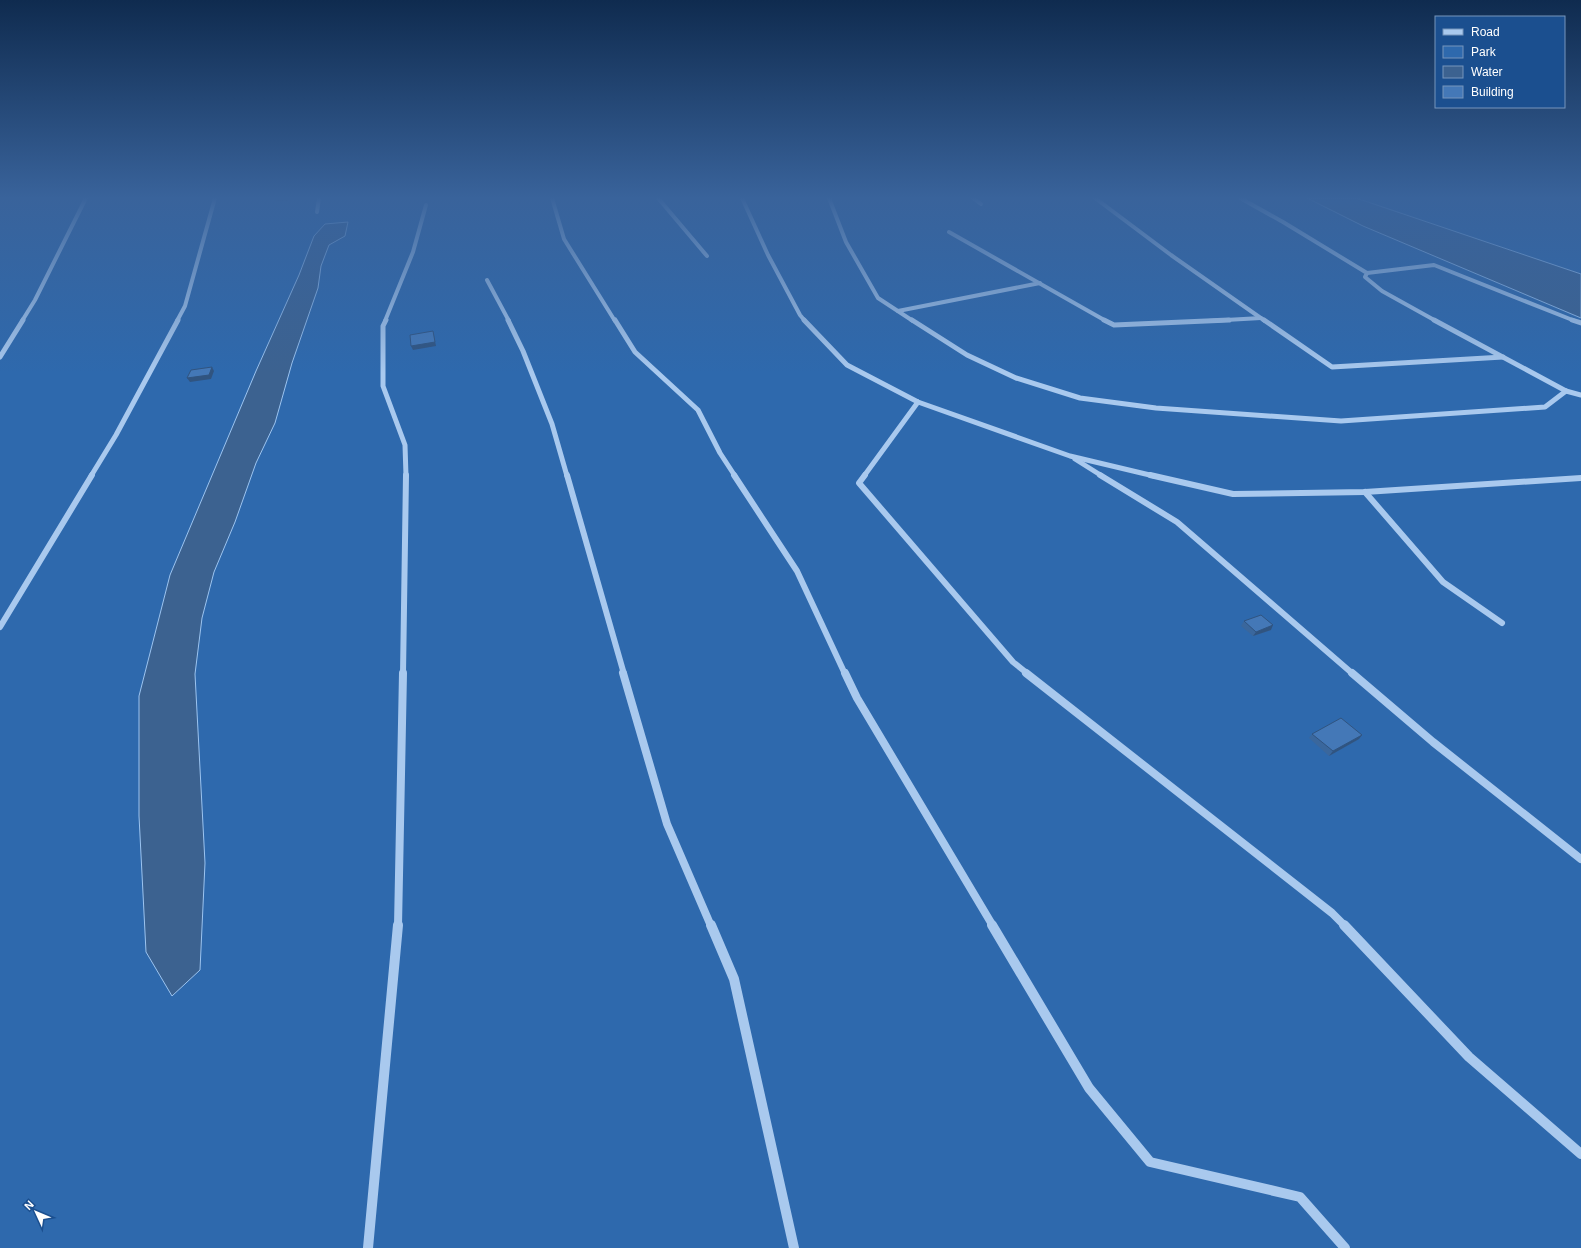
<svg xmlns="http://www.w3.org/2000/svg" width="1581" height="1248" viewBox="0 0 1581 1248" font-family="Helvetica,sans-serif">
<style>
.green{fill:#2e69ad}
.water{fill:#3c6290;stroke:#9cc4f0}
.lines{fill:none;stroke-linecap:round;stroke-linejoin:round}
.minor-far4{stroke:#a9c9ee;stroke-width:4}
.minor-far3{stroke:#a9c9ee;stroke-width:5}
.minor-far2{stroke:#a9c9ee;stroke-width:6}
.minor-far1{stroke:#a9c9ee;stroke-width:8}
.minor{stroke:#a9c9ee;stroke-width:10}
.wall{fill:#3a679d}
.shaded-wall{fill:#305480}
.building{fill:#4478b7;stroke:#305480}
</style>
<rect width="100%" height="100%" fill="#1b4f8f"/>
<!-- green -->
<g class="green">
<polygon points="0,198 1307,198 1363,226 1581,318 1581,1248 0,1248"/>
<polygon points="1356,198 1581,198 1581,274"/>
</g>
<!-- water -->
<g class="water">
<polygon points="1307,198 1356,198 1581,274 1581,318 1363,226"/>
<polygon points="348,222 345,236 329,245 321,266 318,288 292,363 275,423 256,463 235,522 214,572 202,618 195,674 205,863 200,970 172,996 146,952 139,816 139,696 170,575 256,371 299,275 314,236 325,224"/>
</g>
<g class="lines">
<!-- minor-far4 -->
<g class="minor-far4">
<polyline points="552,198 564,239 615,321"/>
<polyline points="658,198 707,256"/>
<polyline points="742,198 768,255 800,315 805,321"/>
<polyline points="829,198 846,242 878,298 913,321"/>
<polyline points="973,198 981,204"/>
<polyline points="1095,198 1171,255 1265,321"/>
<polyline points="1240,198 1283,222 1367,273 1365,277 1382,291 1436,321"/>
<polyline points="317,212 319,198"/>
<polyline points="949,232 1106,321"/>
<polyline points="1367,273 1434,265 1575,321"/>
<polyline points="487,280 509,321"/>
<polyline points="898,311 1040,283"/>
<polyline points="22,321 35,300 86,198"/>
<polyline points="177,321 185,306 215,198"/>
<polyline points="385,321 413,252 426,205"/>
<polyline points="1208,321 1261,318"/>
</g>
<!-- minor-far3 -->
<g class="minor-far3">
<polyline points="386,320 383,326 383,386 405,445 406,476"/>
<polyline points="508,320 523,351 552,424 567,476"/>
<polyline points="615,320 635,352 698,410 720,453 735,476"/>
<polyline points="804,320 847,365 918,402 1070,456 1154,476"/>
<polyline points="912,320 967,355 1016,378 1080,398 1156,408 1341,421 1545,407 1566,391"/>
<polyline points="1104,320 1114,325 1229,320"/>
<polyline points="1264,320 1332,367 1503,357"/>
<polyline points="1434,320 1566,391 1581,395"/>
<polyline points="1572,320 1581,323"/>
<polyline points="0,357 23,320"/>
<polyline points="1075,459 1102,476"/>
<polyline points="91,476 116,435 178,320"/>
<polyline points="864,476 918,402"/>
</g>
<!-- minor-far2 -->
<g class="minor-far2">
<polyline points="567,475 624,674"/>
<polyline points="734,475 797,571 845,674"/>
<polyline points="865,475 859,483 1013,662 1028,674"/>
<polyline points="1100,475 1177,522 1353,674"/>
<polyline points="1150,475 1233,494 1365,492 1581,478"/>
<polyline points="1365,492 1443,582 1502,623"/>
<polyline points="0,627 92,475"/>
<polyline points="403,674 406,475"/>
</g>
<!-- minor-far1 -->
<g class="minor-far1">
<polyline points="623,673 667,824 711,926"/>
<polyline points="845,673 857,698 993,926"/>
<polyline points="1026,673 1332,913 1345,926"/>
<polyline points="1352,673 1433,742 1581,859"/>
<polyline points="398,926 403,673"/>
</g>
<!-- minor -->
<g class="minor">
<polyline points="711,925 734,979 794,1248"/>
<polyline points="992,925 1089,1088 1150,1162 1300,1197 1345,1248"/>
<polyline points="1344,925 1469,1057 1581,1154"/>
<polyline points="368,1248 398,925"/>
</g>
</g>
<!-- wall -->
<g class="wall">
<polygon points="1244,621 1271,630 1253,636 1241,626"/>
<polygon points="1312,734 1362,735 1359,739 1329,756 1309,738"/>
</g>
<!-- shaded-wall -->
<g class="shaded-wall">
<polygon points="293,198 292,200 276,202 274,199"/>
<polygon points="433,331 436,346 413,350 411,346"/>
<polygon points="212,367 214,371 211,379 190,382 187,378"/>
<polygon points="1273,625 1271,630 1253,636 1256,632"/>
<polygon points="1362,735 1359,739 1329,756 1333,751"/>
</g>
<!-- building -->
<g class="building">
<polygon points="433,331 435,342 411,346 410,335"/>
<polygon points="212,367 209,375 187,378 191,370"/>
<polygon points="1261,615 1273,625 1256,632 1244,621"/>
<polygon points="1341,718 1362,735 1333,751 1312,734"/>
</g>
<!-- sky -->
<linearGradient id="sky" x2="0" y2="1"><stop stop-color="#0f2b4f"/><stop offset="0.53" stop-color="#39639b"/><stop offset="1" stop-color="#39639b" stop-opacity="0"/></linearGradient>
<rect width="1581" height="373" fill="url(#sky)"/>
<!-- legend -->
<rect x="1435" y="16" width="130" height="92" fill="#1b4f8f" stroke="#7695bc"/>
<rect x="1443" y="29" width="20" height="6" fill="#a9c9ee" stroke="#7695bc"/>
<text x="1471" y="36" font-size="12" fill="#ffffff">Road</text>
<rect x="1443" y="46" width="20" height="12" fill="#2e69ad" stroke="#7695bc"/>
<text x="1471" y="56" font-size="12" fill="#ffffff">Park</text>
<rect x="1443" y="66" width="20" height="12" fill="#3c6290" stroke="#7695bc"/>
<text x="1471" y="76" font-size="12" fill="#ffffff">Water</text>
<rect x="1443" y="86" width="20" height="12" fill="#4478b7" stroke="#7695bc"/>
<text x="1471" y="96" font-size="12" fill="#ffffff">Building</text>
<!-- north arrow -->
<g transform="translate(36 1212) rotate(314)" stroke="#1b4f8f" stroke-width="3" paint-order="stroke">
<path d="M0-3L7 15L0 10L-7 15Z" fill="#ffffff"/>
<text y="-6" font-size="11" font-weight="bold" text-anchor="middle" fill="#ffffff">N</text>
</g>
</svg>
